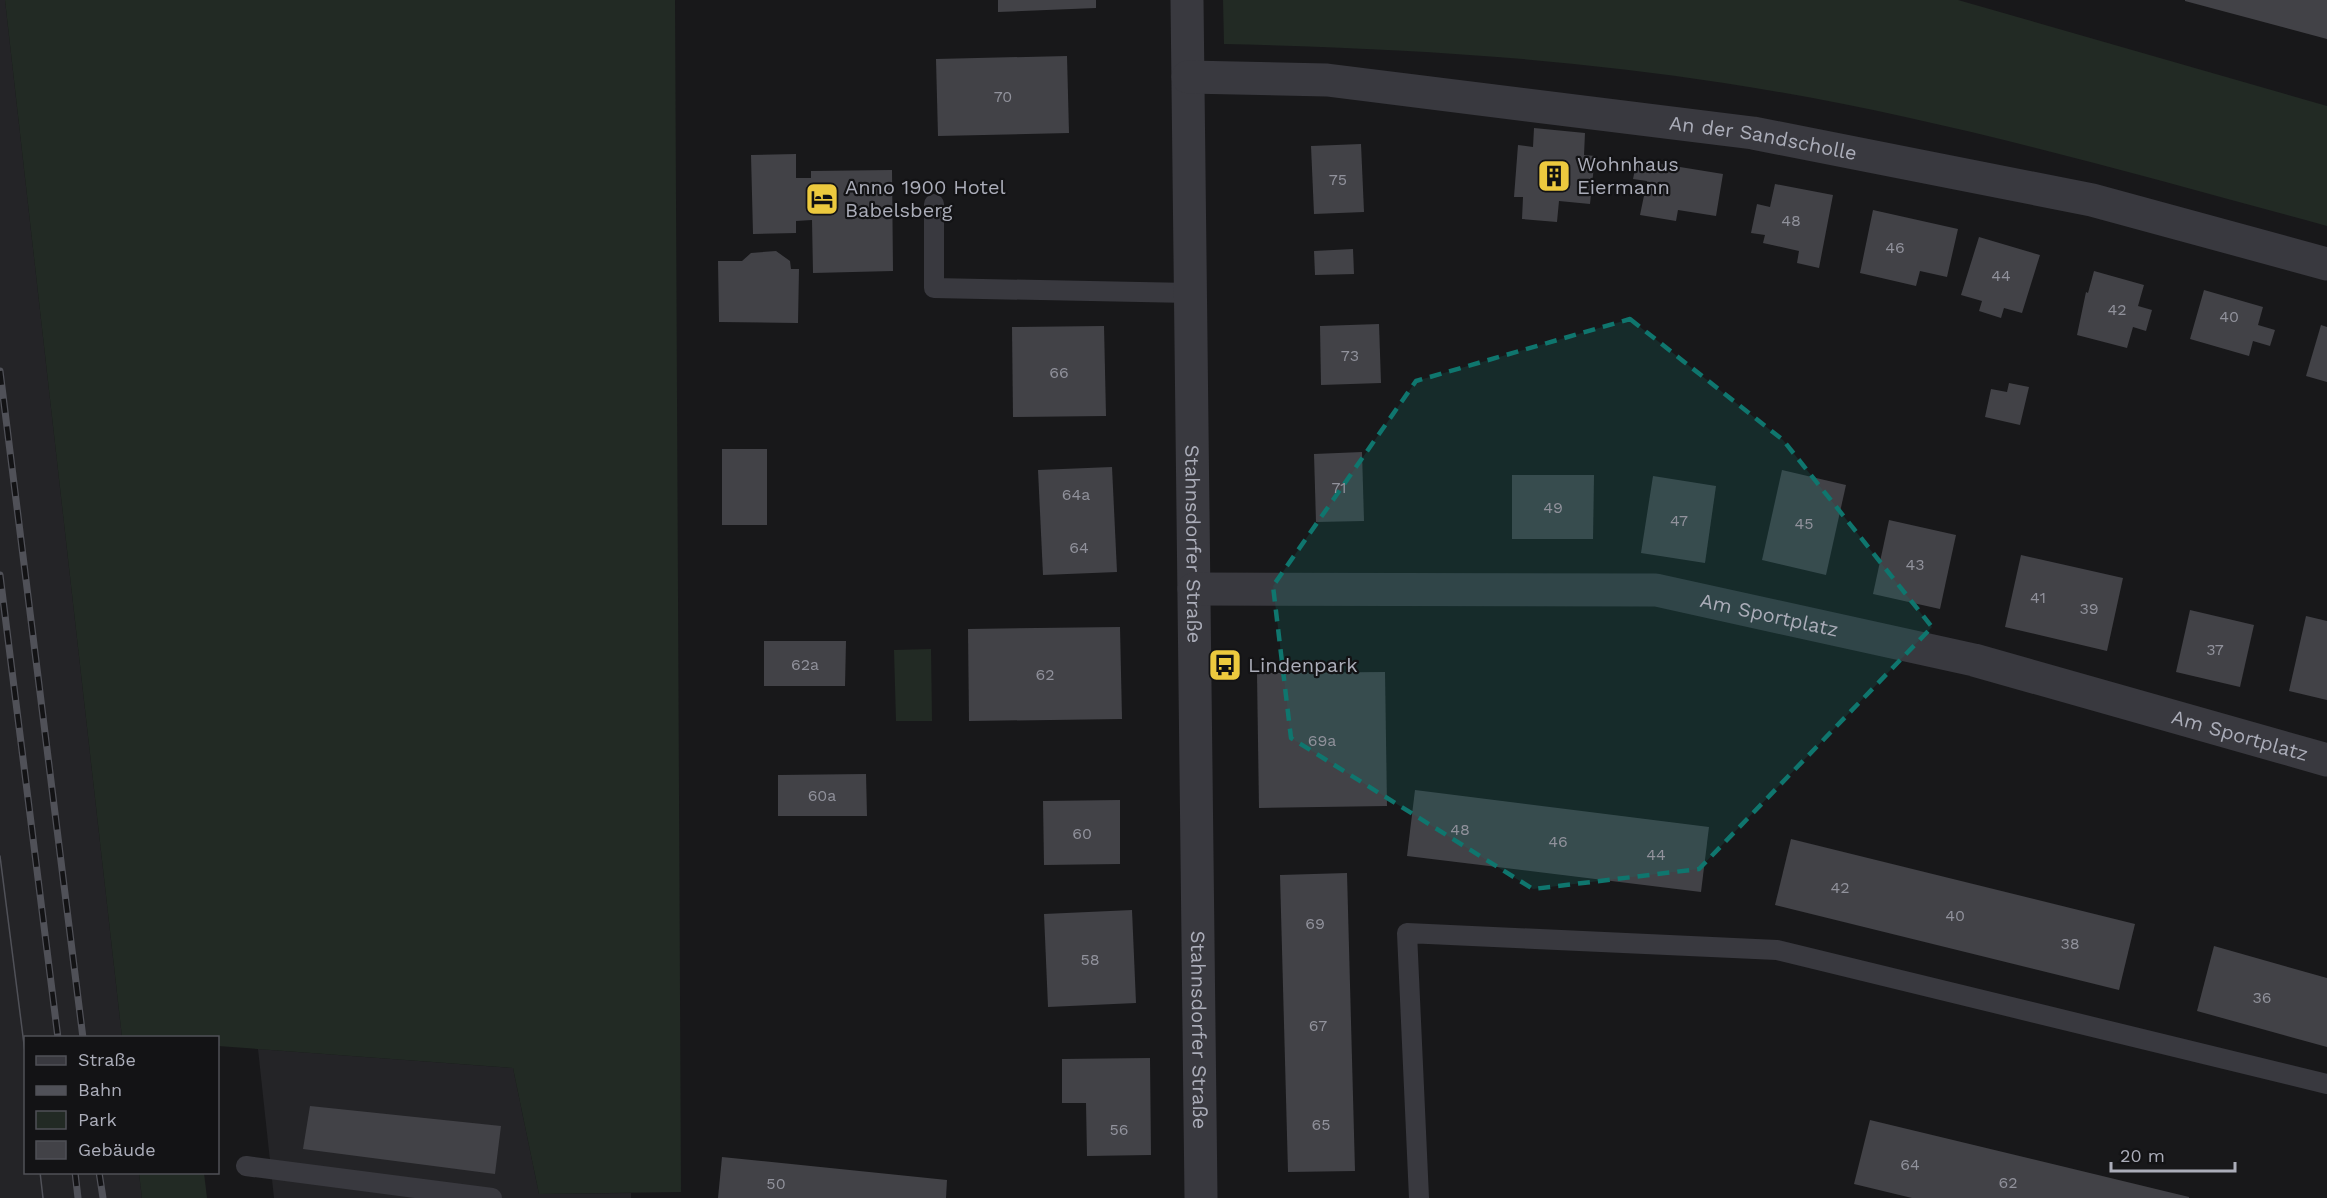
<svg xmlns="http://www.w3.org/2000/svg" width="2327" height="1198" viewBox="0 0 2327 1198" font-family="'Work Sans',sans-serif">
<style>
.built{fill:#242427}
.green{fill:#222a24}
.building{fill:#424247}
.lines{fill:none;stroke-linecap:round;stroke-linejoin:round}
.lane{stroke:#39393f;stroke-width:20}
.street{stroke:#39393f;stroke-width:33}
.tram{stroke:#505158;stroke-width:1.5}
.rail-casing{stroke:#505158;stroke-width:7}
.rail{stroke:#131315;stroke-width:4.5;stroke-dasharray:14;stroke-linecap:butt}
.marked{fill:#0f766e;fill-opacity:0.2;stroke:#0f766e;stroke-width:4.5;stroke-dasharray:12 8;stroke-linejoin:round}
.labels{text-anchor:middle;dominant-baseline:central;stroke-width:4.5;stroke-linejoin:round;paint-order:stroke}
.number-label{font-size:16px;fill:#91929c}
.street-label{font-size:20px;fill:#abadb9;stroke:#131315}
.poi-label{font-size:20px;fill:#abadb9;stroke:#131315;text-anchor:start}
</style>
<rect width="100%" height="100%" fill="#18181a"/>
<!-- built -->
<g class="built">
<polygon points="0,0 5,0 122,1037 26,1038 26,1172 139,1173 142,1198 0,1198"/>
<polygon points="258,1049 513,1068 539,1194 631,1193 631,1198 274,1198"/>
</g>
<!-- green -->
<g class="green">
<polygon points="5,0 675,0 681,1192 539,1194 513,1068 218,1046 218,1038 122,1037"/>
<path d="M1223 0H1958L2327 106V226C2128 172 1929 114 1724 83 1558 57 1391 48 1224 44Z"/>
<polygon points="931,649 932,721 896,721 894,650"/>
<polygon points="139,1173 204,1173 207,1198 142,1198"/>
</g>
<!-- building -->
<g class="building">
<polygon points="998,0 1096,0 1096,8 998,12"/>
<polygon points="2185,0 2327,0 2327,39 2185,1"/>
<polygon points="1067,56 1069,133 938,136 936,59"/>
<polygon points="1534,128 1585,133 1584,155 1595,156 1590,204 1559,201 1557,222 1522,219 1523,197 1514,197 1518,145 1533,147"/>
<polygon points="1361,144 1364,212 1314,214 1311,146"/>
<polygon points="796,154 796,178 811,178 811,171 892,170 893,271 813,273 812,220 796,221 796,233 753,234 751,155"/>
<polygon points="1637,160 1723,174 1716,216 1678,210 1676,221 1640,215 1647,181 1633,179"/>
<polygon points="1775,184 1833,195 1819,268 1797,263 1799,251 1763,243 1765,235 1751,233 1757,204 1770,207"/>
<polygon points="1873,210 1958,229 1947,277 1920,271 1916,286 1860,273"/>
<polygon points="1979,237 2040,255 2022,313 2004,308 2001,318 1979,311 1982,301 1961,295"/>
<polygon points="1353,249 1354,274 1315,275 1314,251"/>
<polygon points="776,251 790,261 791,269 799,269 798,323 719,322 718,261 742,261 751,253"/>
<polygon points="2094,271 2144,285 2138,306 2152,310 2146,331 2133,327 2127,348 2077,335 2086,292 2088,293"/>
<polygon points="2204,290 2263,307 2258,325 2275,330 2270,346 2253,341 2249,356 2190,339"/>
<polygon points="1379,324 1381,383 1321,385 1320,326"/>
<polygon points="2321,325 2327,327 2327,382 2306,376"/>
<polygon points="1104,326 1106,416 1013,417 1012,327"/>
<polygon points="2009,383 2029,387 2020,425 1985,417 1991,389 2007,392"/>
<rect x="722" y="449" width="45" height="76"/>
<polygon points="1362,452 1364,521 1316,522 1314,454"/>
<polygon points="1112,467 1117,572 1043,575 1038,470"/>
<polygon points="1782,470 1846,485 1826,575 1762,560"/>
<polygon points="1512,475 1594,475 1593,539 1512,539"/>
<polygon points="1653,476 1716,486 1705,563 1641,553"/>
<polygon points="1889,520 1956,535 1940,609 1873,594"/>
<polygon points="2021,555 2123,578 2107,651 2005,627"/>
<polygon points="2190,610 2254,625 2240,687 2176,672"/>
<polygon points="2306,616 2327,621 2327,700 2289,691"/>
<polygon points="1120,627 1122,719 969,721 968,629"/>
<polygon points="764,641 846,641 845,686 764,686"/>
<polygon points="1385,672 1387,806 1259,808 1257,673"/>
<polygon points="866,774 867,816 778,816 778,775"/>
<polygon points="1415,790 1709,827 1701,892 1407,856"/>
<polygon points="1120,800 1120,864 1044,865 1043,801"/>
<polygon points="1791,839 2135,924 2119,990 1775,905"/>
<polygon points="1347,873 1355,1171 1288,1172 1280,875"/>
<polygon points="1132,910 1136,1003 1048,1007 1044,914"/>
<polygon points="2214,946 2327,978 2327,1047 2197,1011"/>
<polygon points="1150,1058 1151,1155 1087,1156 1086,1103 1062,1103 1062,1059"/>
<polygon points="310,1106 501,1126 495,1174 303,1149"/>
<polygon points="1870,1120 2189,1197 2189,1198 1912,1198 1854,1184"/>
<polygon points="722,1157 947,1180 946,1198 718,1198"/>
</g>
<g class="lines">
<!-- lane -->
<g class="lane">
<polyline points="934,204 934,288 1190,293"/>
<polyline points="246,1166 492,1198"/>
<polyline points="1419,1198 1407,933 1777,950 2327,1084"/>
</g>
<!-- street -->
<g class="street">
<path id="s1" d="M1187 0 1201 1198"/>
<path id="s2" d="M1188 77 1327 80 1753 133 2092 200 2327 264"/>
<path id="s3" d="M1194 589 1656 590 1974 660 2327 760"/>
</g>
<!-- tram -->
<g class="tram">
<polyline points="0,856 26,1060"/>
<polyline points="40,1172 43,1198"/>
</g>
<!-- rail casing -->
<g class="rail-casing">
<g id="rail">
<polyline points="0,371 83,1038"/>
<polyline points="0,575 58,1038"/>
<polyline points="75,1172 78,1198"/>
<polyline points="99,1172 103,1198"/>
</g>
</g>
<!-- rail -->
<use href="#rail" class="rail"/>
</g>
<!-- marked area -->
<path class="marked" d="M1630 319 1783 440 1932 627 1699 869 1533 889 1291 738 1273 586 1416 381Z"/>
<!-- icons -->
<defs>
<g id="building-square" transform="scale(1.725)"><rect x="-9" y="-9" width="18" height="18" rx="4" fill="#ecc93e" stroke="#131315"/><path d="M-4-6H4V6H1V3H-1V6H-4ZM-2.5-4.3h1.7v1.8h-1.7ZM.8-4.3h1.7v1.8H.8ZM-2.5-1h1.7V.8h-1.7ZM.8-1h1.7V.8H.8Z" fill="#111"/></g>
<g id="hotel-square" transform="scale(1.725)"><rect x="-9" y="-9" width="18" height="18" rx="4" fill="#ecc93e" stroke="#131315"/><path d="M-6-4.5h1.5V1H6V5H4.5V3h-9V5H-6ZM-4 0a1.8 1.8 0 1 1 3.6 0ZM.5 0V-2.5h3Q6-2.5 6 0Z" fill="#111"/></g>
<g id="bus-square" transform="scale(1.725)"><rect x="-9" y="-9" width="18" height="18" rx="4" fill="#ecc93e" stroke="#131315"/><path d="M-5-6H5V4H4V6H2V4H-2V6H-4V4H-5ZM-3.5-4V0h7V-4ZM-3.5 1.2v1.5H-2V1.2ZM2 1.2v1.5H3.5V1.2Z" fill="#111"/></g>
</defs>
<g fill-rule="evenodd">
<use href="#building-square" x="1554" y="176"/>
<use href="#hotel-square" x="822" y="199"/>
<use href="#bus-square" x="1225" y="665"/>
</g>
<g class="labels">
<!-- number labels -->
<g class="number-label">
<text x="1003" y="96">70</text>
<text x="1338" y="179">75</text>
<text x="1791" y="220">48</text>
<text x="1895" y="247">46</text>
<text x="2001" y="275">44</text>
<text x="2117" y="309">42</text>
<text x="2229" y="316">40</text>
<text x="1350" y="355">73</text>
<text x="1059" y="372">66</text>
<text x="1339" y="487">71</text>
<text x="1076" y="494">64a</text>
<text x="1553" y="507">49</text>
<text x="1679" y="520">47</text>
<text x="1804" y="523">45</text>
<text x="1079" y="547">64</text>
<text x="1915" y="564">43</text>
<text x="2038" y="597">41</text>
<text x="2089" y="608">39</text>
<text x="2215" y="649">37</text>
<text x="805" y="664">62a</text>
<text x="1045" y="674">62</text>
<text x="1322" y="740">69a</text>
<text x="822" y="795">60a</text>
<text x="1460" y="829">48</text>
<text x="1082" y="833">60</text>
<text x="1558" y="841">46</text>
<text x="1656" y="854">44</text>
<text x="1840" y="887">42</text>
<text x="1955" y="915">40</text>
<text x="1315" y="923">69</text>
<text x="2070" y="943">38</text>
<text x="1090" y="959">58</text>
<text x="2262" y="997">36</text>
<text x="1318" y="1025">67</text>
<text x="1321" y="1124">65</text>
<text x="1119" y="1129">56</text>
<text x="1910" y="1164">64</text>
<text x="2008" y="1182">62</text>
<text x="776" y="1183">50</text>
</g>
<!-- street labels -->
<g class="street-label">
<text stroke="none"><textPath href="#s2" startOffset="579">An der Sandscholle</textPath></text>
<text stroke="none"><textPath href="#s1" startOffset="544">Stahnsdorfer Straße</textPath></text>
<text stroke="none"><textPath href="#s3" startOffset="578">Am Sportplatz</textPath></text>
<text stroke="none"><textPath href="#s3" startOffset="1064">Am Sportplatz</textPath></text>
<text stroke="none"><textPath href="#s1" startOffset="1030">Stahnsdorfer Straße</textPath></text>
</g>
<!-- poi labels -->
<g class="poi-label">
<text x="1577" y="164">Wohnhaus<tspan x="1577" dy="23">Eiermann</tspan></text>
<text x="845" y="187">Anno 1900 Hotel<tspan x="845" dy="23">Babelsberg</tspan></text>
<text x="1248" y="665">Lindenpark</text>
</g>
</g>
<!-- legend -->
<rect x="24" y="1036" width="195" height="138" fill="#131315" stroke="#505157" stroke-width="1.5"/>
<rect x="36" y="1056" width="30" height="9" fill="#39393f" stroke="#505157" stroke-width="1.5"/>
<text x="78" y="1066" font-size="18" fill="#abadb9">Straße</text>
<rect x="36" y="1086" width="30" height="9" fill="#505158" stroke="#505157" stroke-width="1.5"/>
<text x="78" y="1096" font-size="18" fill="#abadb9">Bahn</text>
<rect x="36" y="1111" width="30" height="18" fill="#222a24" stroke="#505157" stroke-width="1.5"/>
<text x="78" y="1126" font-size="18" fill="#abadb9">Park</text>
<rect x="36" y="1141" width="30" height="18" fill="#424247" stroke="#505157" stroke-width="1.5"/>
<text x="78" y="1156" font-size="18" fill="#abadb9">Gebäude</text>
<!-- scale -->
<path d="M2111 1162v9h124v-9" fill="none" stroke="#abadb9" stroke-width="3"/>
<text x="2120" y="1162" font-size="18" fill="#abadb9" stroke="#131315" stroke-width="4.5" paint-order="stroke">20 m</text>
</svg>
